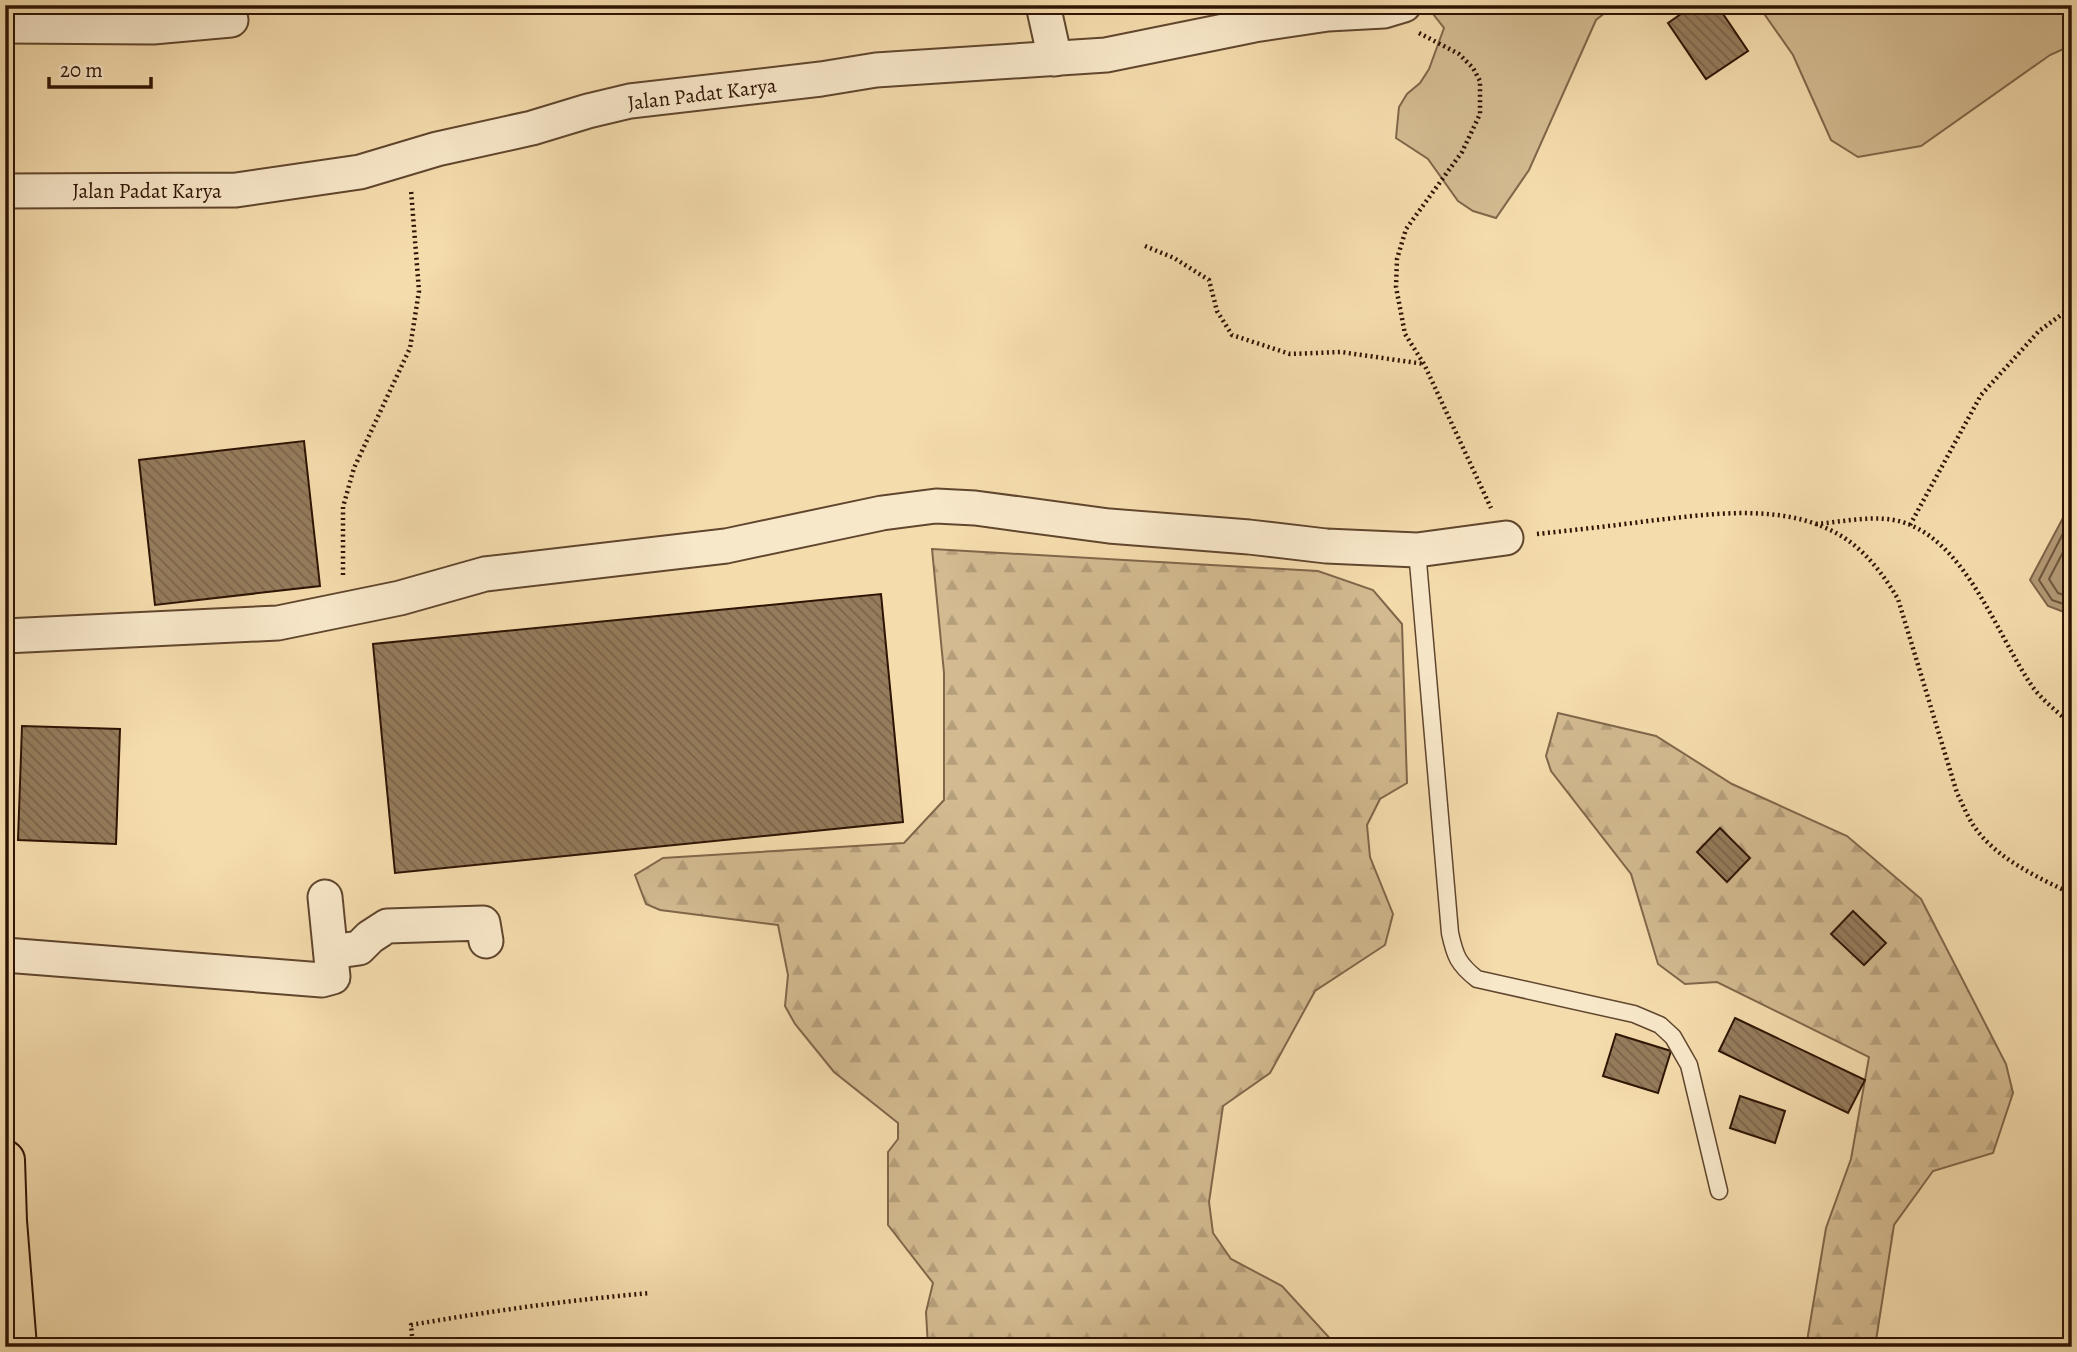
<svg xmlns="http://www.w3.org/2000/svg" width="2077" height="1352" viewBox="0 0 2077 1352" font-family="Alegreya,serif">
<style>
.green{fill:#d3ba90;stroke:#80674a;stroke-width:2}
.forest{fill:url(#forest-firs);stroke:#80674a;stroke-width:2}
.water{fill:#b19874;stroke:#7d6347;stroke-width:2}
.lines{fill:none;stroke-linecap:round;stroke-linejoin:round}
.shore{stroke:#70563c;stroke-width:2}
.building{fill:url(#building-back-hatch);stroke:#2e1404;stroke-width:2}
.lane-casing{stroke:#60462e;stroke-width:19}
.street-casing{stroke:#60462e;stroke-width:37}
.highway-casing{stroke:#2e1404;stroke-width:42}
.path{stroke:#2e1404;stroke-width:4.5;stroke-dasharray:2 3.5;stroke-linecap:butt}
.lane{stroke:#f8e8ca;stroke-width:16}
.street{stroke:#f8e8ca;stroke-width:33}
.highway{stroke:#f5dcad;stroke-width:38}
.labels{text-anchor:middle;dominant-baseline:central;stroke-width:5;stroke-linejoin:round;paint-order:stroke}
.street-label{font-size:21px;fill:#2e1404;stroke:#f8e8ca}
</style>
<defs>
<pattern id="forest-firs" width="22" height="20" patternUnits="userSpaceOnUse" patternTransform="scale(1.75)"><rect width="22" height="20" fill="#d3ba90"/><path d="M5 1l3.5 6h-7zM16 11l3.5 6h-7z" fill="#b59f7b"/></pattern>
<pattern id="building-back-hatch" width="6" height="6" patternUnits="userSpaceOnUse" patternTransform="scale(1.75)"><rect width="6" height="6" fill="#957c5c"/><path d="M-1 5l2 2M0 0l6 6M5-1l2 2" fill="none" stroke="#7a644a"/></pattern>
</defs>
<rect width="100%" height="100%" fill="#f5dcad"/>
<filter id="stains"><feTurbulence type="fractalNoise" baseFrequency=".00286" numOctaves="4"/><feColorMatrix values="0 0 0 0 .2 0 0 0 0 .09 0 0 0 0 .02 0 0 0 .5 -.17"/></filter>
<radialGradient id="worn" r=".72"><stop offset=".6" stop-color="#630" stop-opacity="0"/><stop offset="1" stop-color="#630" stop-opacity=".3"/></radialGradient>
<!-- green -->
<g class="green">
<polygon points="1426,5 1615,5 1596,20 1529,170 1496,218 1473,211 1458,201 1428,159 1396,138 1399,107 1407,94 1420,83 1429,69 1444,28"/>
<polygon points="1758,5 2072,5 2072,45 2050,55 1921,146 1858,157 1831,140 1793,55"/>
</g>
<!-- forest -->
<g class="forest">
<polygon points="932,549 1318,571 1373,590 1402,624 1407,783 1380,799 1367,825 1370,857 1393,914 1385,945 1315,991 1270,1073 1223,1106 1209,1202 1213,1233 1231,1259 1282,1286 1335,1344 1343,1347 928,1347 926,1312 933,1283 888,1225 888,1152 898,1139 898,1123 834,1072 795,1024 785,1006 788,975 778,925 660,910 646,904 635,875 663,858 904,843 944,800 944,673"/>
<polygon points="1558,713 1656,736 1732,784 1847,836 1921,899 2006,1064 2013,1093 1993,1153 1933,1171 1894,1225 1875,1347 1806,1347 1826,1228 1851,1159 1869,1057 1717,982 1685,984 1658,964 1631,874 1551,771 1546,756"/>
</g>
<!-- water -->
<polygon class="water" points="2072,501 2072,615 2048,606 2030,580"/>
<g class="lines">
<!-- shore -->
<g class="shore">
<polyline points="2072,516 2039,580 2052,600 2072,607"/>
<polyline points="2072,535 2049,579 2058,593 2072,598"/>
</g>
</g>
<!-- building -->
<g class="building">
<polygon points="1694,5 1717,5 1748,51 1706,79 1668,23"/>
<polygon points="304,441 320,586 155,605 139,460"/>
<polygon points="881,594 903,822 395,873 373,644"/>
<polygon points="22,726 120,729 116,844 18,840"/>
<polygon points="1720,828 1750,858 1727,882 1697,852"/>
<polygon points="1853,911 1886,943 1864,965 1831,934"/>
<polygon points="1735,1018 1865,1080 1848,1113 1719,1051"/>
<polygon points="1616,1034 1671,1051 1658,1093 1603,1076"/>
<polygon points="1740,1096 1785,1111 1775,1143 1730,1128"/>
</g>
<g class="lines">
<!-- lane casing -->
<g class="lane-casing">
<path id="lane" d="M1417 550 1450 933C1455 956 1458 964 1477 979L1634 1014 1660 1025 1673 1037 1689 1065 1719 1191"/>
</g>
<!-- street casing -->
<g class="street-casing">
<g id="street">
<polyline points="1043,5 1055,59"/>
<polyline points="5,26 153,27 231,20"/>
<polyline points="5,191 236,190 360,172 437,149 532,128 588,111 630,101 821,79 876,70 1106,55 1254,25 1328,14 1384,11 1404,5"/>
<polyline points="5,636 278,623 400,598 485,574 726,546 882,513 936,506 975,508 1109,526 1249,537 1326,546 1417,550 1506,538"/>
<polyline points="331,952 359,948 370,937 387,926 483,923 486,941"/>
<polyline points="5,955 322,980 333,977 325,897"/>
</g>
</g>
<!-- highway casing -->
<g class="highway-casing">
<polyline id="highway" points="5,1160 7,1221 17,1347"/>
</g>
<!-- path -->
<g class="path">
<polyline points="1419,33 1459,54 1473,68 1480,81 1480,114 1462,152 1406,229 1397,259 1396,287 1405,334 1424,364 1491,508"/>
<polyline points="1145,246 1174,258 1209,280 1217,311 1232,335 1290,354 1341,352 1424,364"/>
<path d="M1816 524C1842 522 1876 514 1902 522 1965 541 1996 632 2030 683 2040 699 2058 712 2072 725"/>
<polyline points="1910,525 1981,395 2039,331 2072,307"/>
<path d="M1537 534C1574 530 1611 526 1648 521 1712 514 1789 501 1846 539 1868 554 1885 577 1898 599L1957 793C1964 807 1969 821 1979 833 2002 861 2039 878 2072 894"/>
<polyline points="343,575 343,507 354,468 410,348 419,291 411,190"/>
<path d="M413 1347 411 1325C490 1311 570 1300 650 1293"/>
</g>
<!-- lane -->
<use href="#lane" class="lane"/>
<!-- street -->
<use href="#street" class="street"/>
<!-- highway -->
<use href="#highway" class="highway"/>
</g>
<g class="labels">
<!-- street labels -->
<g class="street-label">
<text transform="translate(702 94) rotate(-7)">Jalan Padat Karya</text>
<text x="147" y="191">Jalan Padat Karya</text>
</g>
</g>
<!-- margin -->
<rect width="2077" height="1352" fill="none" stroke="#f5dcad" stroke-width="28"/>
<rect x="7" y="7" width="2063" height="1338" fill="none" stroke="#2e1404" stroke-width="3.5"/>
<rect x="14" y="14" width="2049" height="1324" fill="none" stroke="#2e1404" stroke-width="2"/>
<!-- scale -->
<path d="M49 77v10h102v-10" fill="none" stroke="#2e1404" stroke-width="3.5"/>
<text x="60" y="77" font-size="21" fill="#2e1404" stroke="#f8e8ca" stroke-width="5" paint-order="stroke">20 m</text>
<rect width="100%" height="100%" filter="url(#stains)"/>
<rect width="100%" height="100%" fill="url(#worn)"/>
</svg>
